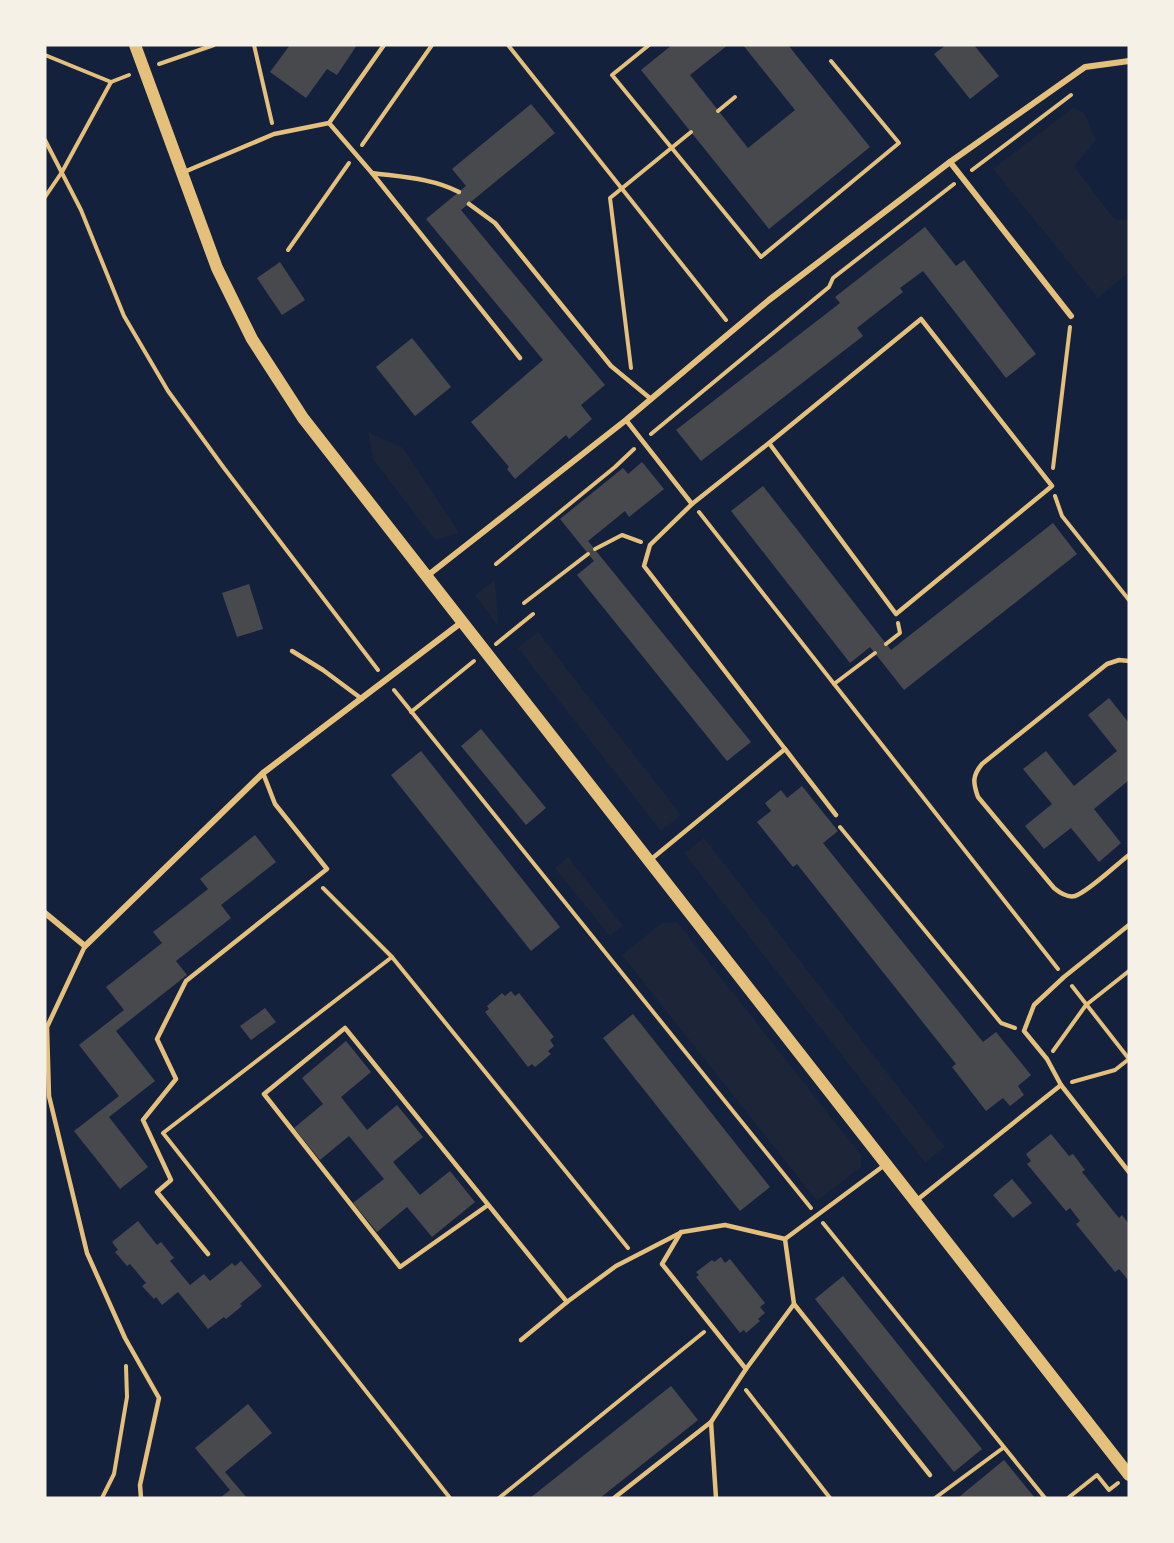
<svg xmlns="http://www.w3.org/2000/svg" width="1174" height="1543" viewBox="0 0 1174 1543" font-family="'Nunito Sans',sans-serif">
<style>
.green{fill:#1d2539}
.building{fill:#48494c}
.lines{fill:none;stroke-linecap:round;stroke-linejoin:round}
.path{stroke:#e5c07b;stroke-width:4}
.service{stroke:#e5c07b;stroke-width:4.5}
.minor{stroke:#e5c07b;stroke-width:6}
.secondary{stroke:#e5c07b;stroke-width:12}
</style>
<rect width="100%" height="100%" fill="#14213d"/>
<!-- green -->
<g class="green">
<polygon points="1073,108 1084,113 1096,140 1074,166 1114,219 1129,220 1129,272 1098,298 993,169"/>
<polygon points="368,432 403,448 459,533 435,540 373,459"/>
<polygon points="495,580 498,626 475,595"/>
<polygon points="538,632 681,815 661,831 518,648"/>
<polygon points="704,838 945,1147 925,1162 684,853"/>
<polygon points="568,857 623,926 610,936 555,868"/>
<polygon points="677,922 861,1155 861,1167 817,1201 622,955 662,923"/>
</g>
<!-- building -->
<g class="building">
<polygon points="290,45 357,45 337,75 327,69 306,98 270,72"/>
<polygon points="672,45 728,45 690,75 748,148 795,110 743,45 788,45 870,147 769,229 641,70"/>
<polygon points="946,45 974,45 999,76 970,99 934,54"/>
<polygon points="531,104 555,133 461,210 605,385 581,405 592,419 569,439 566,435 515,479 507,469 509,467 471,422 543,360 426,219 466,186 452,169"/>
<polygon points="925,227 956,266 964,260 1036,354 1006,378 923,271 900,288 903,292 857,328 863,336 701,461 676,430 840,303 835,297"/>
<polygon points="280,262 305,300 282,315 257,278"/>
<polygon points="412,338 451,387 415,416 376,367"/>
<polygon points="642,462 664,489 629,517 625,511 588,541 751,742 727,761 577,575 594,561 560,519 623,468 628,474"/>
<polygon points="763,486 891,650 1053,523 1077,554 904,690 870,647 850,663 731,511"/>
<polygon points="249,584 263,629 237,637 222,593"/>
<polygon points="1109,698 1129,723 1129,780 1094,809 1121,843 1099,862 1071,828 1044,849 1025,826 1052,804 1023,769 1046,751 1074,786 1117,751 1088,715"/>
<polygon points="481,729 546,808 526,825 461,746"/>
<polygon points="421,751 560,927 531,951 391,775"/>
<polygon points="802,786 838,831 823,843 983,1042 996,1032 1031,1075 1018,1086 1024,1095 1010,1106 1003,1098 986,1111 952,1067 956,1064 797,864 793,867 757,822 771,811 765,803 781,790 787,798"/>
<polygon points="255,835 276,862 221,905 231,918 176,961 187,975 116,1031 155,1081 109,1117 148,1167 120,1189 74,1131 119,1096 79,1045 124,1010 106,987 162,943 153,932 208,889 200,879"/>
<polygon points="511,991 515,996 519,993 554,1037 550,1040 554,1046 548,1051 551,1054 535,1067 532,1064 528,1067 485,1012 489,1009 487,1006 502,993 505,996"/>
<polygon points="265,1008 276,1022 251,1040 240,1026"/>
<polygon points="633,1014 770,1187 740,1211 603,1038"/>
<polygon points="346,1041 371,1072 341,1097 367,1130 397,1105 423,1137 393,1162 420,1195 450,1171 475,1202 432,1237 407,1207 377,1232 353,1203 384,1179 349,1136 320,1160 294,1128 323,1104 302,1078"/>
<polygon points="1051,1134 1069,1156 1073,1154 1085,1170 1082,1172 1119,1218 1122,1215 1129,1224 1129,1281 1119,1269 1115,1272 1076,1224 1080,1221 1070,1208 1066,1211 1027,1164 1031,1161 1026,1154"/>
<polygon points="1012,1179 1032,1203 1013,1218 993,1195"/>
<polygon points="138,1221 157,1245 161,1242 174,1258 170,1261 190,1285 204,1274 210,1281 232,1263 235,1266 241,1261 262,1286 240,1304 242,1306 226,1319 224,1317 208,1329 178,1292 162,1305 156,1297 154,1299 142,1286 146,1283 130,1264 127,1266 115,1252 118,1250 112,1242"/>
<polygon points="721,1257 725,1263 730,1259 765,1303 760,1307 765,1313 758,1319 760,1321 746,1333 744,1330 740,1333 696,1277 699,1275 696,1272 712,1260 714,1262"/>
<polygon points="843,1276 982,1449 954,1472 815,1299"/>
<polygon points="671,1386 698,1420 600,1498 530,1498"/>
<polygon points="248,1404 272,1433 225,1472 247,1498 220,1498 230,1490 195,1448"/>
<polygon points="1004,1460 1035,1498 960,1498 959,1497"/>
</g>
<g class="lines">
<!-- path -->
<g class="path">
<polyline points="254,45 272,123"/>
<polyline points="508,45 726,320"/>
<polyline points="649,45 612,75 761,257 899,143 831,61"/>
<polyline points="45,55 111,82"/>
<polyline points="159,64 214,45"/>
<polyline points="718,111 735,97"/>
<polyline points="45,140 81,210 124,316 168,391 224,468 378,670"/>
<polyline points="362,145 432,45"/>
<polyline points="972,170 1071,95"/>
<polyline points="45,197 62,172 111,82 129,75"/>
<polyline points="288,250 349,163"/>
<polyline points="631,368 610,198 691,132"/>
<polyline points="651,434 829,287 833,278 954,184"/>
<polyline points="1053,468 1070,327"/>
<polyline points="1055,496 1062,516 1129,600"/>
<polyline points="699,512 1058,969"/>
<polyline points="595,549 622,535 641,542"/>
<polyline points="496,564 615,467 634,449"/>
<polyline points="524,603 588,554"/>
<polyline points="496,644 533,614"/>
<polyline points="886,644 900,633 898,623"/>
<polyline points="834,684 875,653"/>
<polyline points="394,690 811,1208"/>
<polyline points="411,712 474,661"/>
<polyline points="840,827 1001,1023 1015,1028"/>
<polyline points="323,888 392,957 628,1248"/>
<polyline points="392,957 163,1133 450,1498"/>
<polyline points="1072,986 1129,1059"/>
<polyline points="1053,1051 1086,1005 1129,971"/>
<polyline points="1072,1082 1115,1070 1129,1059"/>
<polyline points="823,1223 1045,1498"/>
<polyline points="746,1390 830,1498"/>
<polyline points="102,1498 114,1474 127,1397 126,1366"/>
<polyline points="499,1498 704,1332"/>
<polyline points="935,1498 1003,1448"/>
<polyline points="1068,1498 1097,1475 1109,1490 1118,1483"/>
</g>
<!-- service -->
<g class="service">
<path d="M329 123 372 173C401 177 432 178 459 192"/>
<polyline points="184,172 274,134 329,123 384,45"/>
<polyline points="372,173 520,358"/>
<polyline points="469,204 495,223 611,366 651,399"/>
<polyline points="626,420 692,504 650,545 644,566 785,749"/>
<polyline points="692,504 769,443 896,614 1052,486 921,319 769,443"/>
<polyline points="292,651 323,670 362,699"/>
<path d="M1129 661 1119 660 1107 664 982 764C972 776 973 783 978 797L1054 888C1060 893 1067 898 1075 896 1088 892 1117 864 1129 855"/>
<polyline points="649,861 785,749 836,815"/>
<polyline points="85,946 47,1027 49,1096 87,1253 125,1338 159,1398 140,1485 141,1498"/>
<polyline points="1061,1085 1129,1172"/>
<polyline points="917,1200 1061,1085 1047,1059 1024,1031 1034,1005 1064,977 1129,925"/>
<polyline points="488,1205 400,1267 264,1094 345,1028 567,1302 616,1266 682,1232 725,1225 785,1239 886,1164"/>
<polyline points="681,1232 662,1264 746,1369"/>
<polyline points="208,1254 157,1192 171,1180 143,1120 176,1079 157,1039 186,981 327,869 275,804 263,773"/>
<polyline points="794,1304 930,1475"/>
<polyline points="521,1340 567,1302"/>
<polyline points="614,1498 711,1422"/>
<polyline points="716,1498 711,1422 746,1369 794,1304 785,1239"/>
</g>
<!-- minor -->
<g class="minor">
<polyline points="950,162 1071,316"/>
<polyline points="427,576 626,420 769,300 950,162 1085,67 1129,61"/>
<polyline points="45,913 85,946 263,773 462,622"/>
</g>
<!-- secondary -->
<polyline class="secondary" points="135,45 217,268 252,339 303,418 1129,1475"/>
</g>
<!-- border -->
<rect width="1174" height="1543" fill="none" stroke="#f6f1e7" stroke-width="93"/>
</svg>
